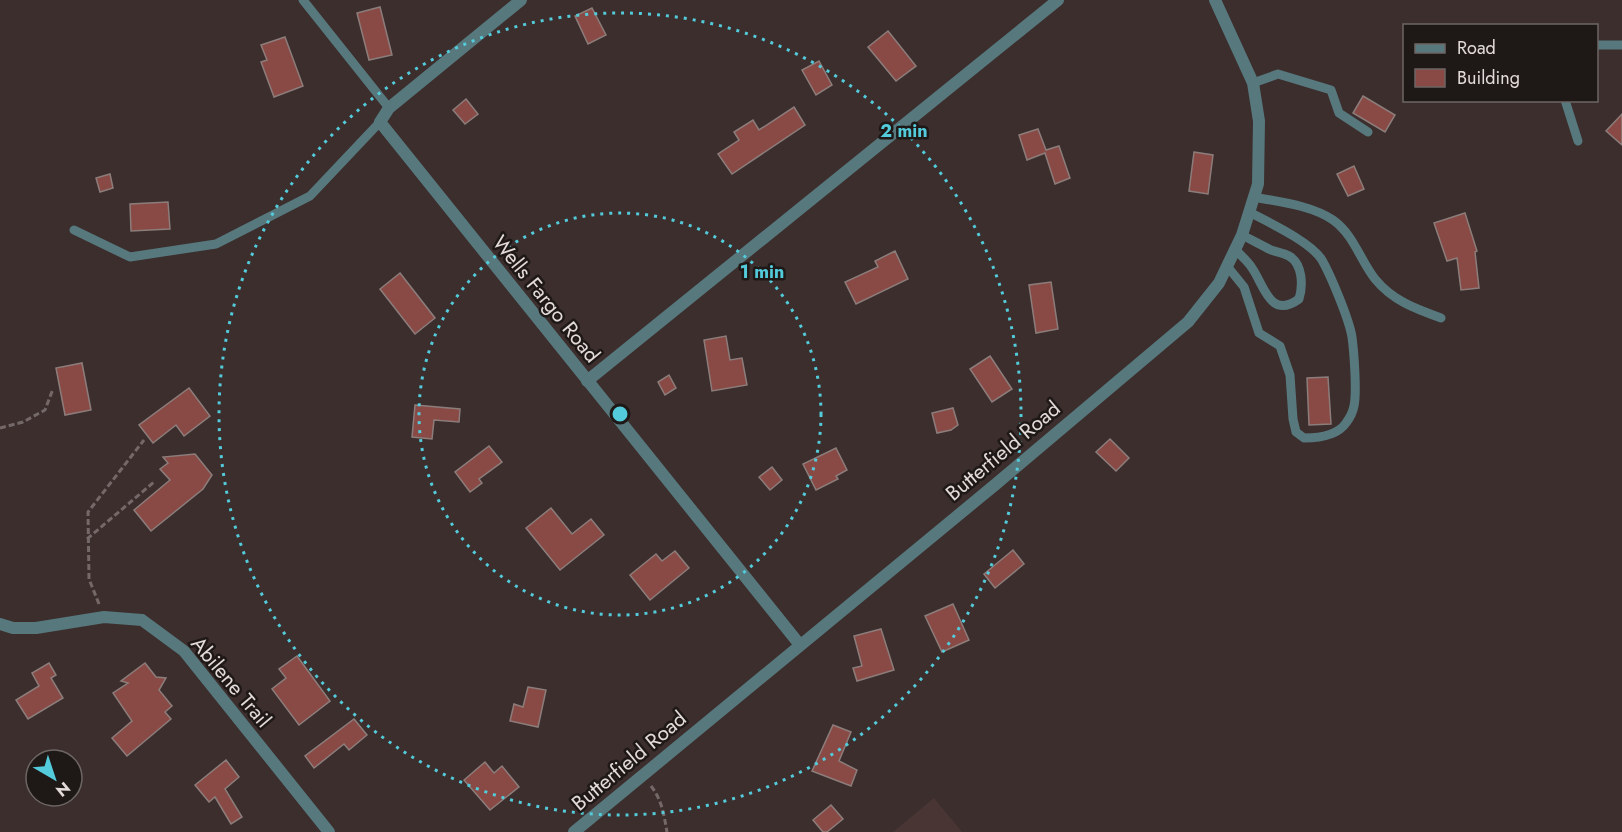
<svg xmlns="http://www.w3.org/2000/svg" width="1622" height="832" viewBox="0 0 1622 832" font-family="Jost,sans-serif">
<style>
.built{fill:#493533}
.building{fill:#894a46;stroke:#8c7d7b;stroke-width:1.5}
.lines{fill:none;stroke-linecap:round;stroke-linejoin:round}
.path{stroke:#746968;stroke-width:3;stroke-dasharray:6 3;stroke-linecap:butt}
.service{stroke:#57787d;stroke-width:9}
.minor{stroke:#57787d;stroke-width:12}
.ring{fill:none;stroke:#53cbda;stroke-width:3;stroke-dasharray:3 6}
.labels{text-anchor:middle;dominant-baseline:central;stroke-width:5;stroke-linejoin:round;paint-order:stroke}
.street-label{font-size:21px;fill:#e3dbda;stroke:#1e1817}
.centre{fill:#53cbda;stroke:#1e1817;stroke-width:3}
.ring-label{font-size:18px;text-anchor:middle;font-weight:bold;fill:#53cbda;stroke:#1e1817;stroke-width:5;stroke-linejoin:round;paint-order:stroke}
</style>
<rect width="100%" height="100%" fill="#3b2e2d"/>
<!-- built -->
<polygon class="built" points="934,798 962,832 893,832"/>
<!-- building -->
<g class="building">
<polygon points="380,7 392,55 369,60 357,13"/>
<polygon points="592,8 606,35 588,44 575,16"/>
<polygon points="888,31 916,66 896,81 868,47"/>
<polygon points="285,37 303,86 274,97 261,62 267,60 261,45"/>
<polygon points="819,61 832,85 816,95 802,70"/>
<polygon points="1363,96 1395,115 1385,132 1353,113"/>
<polygon points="466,99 478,114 465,124 453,110"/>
<polygon points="794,107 805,125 732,174 718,154 739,140 734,132 753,120 759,130"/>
<polygon points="1622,114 1622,145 1606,131"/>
<polygon points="1038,129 1046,150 1059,146 1070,178 1055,184 1045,153 1027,160 1019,135"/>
<polygon points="1194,152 1213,155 1208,194 1189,191"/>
<polygon points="1354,166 1364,189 1348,196 1337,174"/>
<polygon points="110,174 113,188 100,192 96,178"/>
<polygon points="168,202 170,229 131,231 130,204"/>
<polygon points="1465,213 1477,251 1475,252 1479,288 1461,290 1457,258 1447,261 1434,223"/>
<polygon points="895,251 908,279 856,304 845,282 878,267 875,261"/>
<polygon points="400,273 435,318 415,334 380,289"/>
<polygon points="1051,282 1058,329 1036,333 1029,285"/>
<polygon points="726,336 730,360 742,358 747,385 712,391 704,340"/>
<polygon points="990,356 1012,389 992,402 970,369"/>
<polygon points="82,363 91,410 65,415 56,368"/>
<polygon points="669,375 676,388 665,395 658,382"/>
<polygon points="1328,377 1331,424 1309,425 1307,378"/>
<polygon points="189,388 210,416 184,436 176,425 153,443 139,425"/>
<polygon points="415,405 460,409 459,422 434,420 432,439 412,437"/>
<polygon points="953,408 958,425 951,430 937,433 932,413"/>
<polygon points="1110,439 1129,458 1116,471 1096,452"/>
<polygon points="489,446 502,462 479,479 482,483 470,492 455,472"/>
<polygon points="836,448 847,470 836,476 838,479 816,490 803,464"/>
<polygon points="195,454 212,475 203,489 151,531 134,510 170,480 160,469 168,463 163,457"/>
<polygon points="772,467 782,480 770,490 759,477"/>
<polygon points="551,508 572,534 591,519 604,535 560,570 526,528"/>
<polygon points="1013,550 1024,564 995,588 984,574"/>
<polygon points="675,551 689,568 650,600 630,575 656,554 662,561"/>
<polygon points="953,604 969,640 942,652 925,616"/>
<polygon points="881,629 894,670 857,681 853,668 862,666 854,636"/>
<polygon points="297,656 330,701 299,725 272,689 286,678 279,669"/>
<polygon points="49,663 56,675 51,678 63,698 28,719 16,700 39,686 32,673"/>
<polygon points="145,663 156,677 166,678 159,690 172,706 165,712 171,719 127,756 112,738 132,721 113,693 128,683 121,681"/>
<polygon points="528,687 546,690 538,727 510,721 514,704 523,707"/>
<polygon points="354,719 367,735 349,750 344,744 314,768 305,756"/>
<polygon points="833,725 851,732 839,761 857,770 851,786 812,771"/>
<polygon points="226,760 239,777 225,789 242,817 231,824 215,797 209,802 195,785"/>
<polygon points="485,762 494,773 502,766 519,787 490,810 464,780"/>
<polygon points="831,805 843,819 827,832 823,832 813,820"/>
</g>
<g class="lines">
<!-- path -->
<g class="path">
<polyline points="0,428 23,422 45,410 53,389"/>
<polyline points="87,539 154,482"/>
<polyline points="99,604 89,579 88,512 144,440"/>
<path d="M651 786C662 800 664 815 667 832"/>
</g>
<!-- service -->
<g class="service">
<polyline points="303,0 389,108"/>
<polyline points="1596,45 1622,45"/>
<polyline points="1253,83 1278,74 1331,90 1339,113 1368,132"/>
<polyline points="1565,100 1578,141"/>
<path d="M1254 197C1279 202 1311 205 1333 220 1354 235 1360 260 1375 279 1393 301 1416 309 1441 318"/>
<polyline points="74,230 130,257 216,244 310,196 380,122"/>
<path d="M1236 250C1241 256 1248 261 1252 268 1264 285 1270 320 1299 299 1303 286 1303 264 1289 256 1284 253 1277 252 1271 250 1261 245 1252 240 1242 235"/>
<path d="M1227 266 1244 287 1259 333 1280 346 1290 375 1293 419 1296 432 1304 438C1319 438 1337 436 1346 423 1349 419 1353 411 1354 406 1357 392 1354 352 1352 337 1349 319 1331 276 1322 260 1311 242 1268 222 1249 212"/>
</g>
<!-- minor -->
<g class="minor">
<polyline points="521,0 389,108 380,122 800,645"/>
<polyline points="587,381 1058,0"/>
<polyline points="0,624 13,628 36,628 104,617 142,620 184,651 329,832"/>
<polyline points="574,832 996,484 1188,322 1219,283 1242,235 1258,184 1259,121 1253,83 1215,0"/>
</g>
</g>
<!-- distance rings -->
<g class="ring">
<circle cx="620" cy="414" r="201"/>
<circle cx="620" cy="414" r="401"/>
</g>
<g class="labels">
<!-- street labels -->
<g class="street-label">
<text transform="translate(546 299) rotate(51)">Wells Fargo Road</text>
<text transform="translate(1003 451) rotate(-40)">Butterfield Road</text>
<text transform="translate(231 682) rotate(50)">Abilene Trail</text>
<text transform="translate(629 761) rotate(-40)">Butterfield Road</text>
</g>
</g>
<circle cx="620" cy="414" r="9" class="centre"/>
<g class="ring-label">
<text x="904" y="137">2 min</text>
<text x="762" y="278">1 min</text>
</g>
<!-- legend -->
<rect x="1403" y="24" width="195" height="78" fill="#1e1817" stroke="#6d6665" stroke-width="1.5"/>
<rect x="1415" y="44" width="30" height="9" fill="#57787d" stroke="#6d6665" stroke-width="1.5"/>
<text x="1457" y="54" font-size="18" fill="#e3dbda">Road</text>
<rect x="1415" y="69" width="30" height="18" fill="#894a46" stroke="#6d6665" stroke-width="1.5"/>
<text x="1457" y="84" font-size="18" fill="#e3dbda">Building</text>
<!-- north arrow -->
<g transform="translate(54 778) rotate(141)"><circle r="28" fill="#1e1817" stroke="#6d6665" stroke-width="1.5"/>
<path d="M0-4.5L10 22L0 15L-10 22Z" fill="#53cbda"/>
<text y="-9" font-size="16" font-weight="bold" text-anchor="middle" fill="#e3dbda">N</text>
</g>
</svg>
